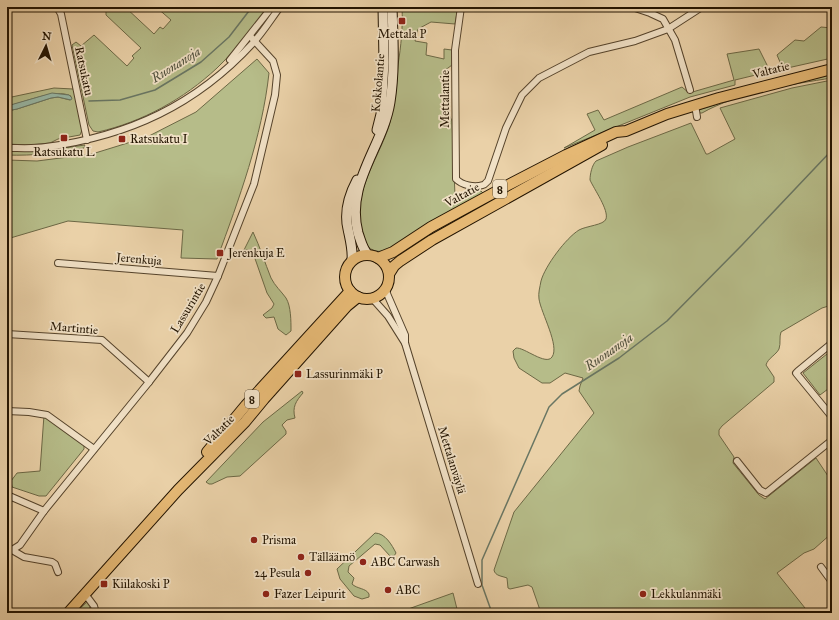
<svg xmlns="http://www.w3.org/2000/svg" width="839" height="620" viewBox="0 0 839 620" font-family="'IM FELL Great Primer',serif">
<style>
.green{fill:#b6bc89;stroke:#6c6845}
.water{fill:#98b7a5;stroke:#697663}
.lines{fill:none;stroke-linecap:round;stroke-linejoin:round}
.stream{stroke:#697663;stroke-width:1.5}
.minor-casing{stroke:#55432b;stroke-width:8}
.secondary-casing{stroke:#231401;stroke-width:11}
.trunk-casing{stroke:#231401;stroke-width:12}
.minor{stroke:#f1e1c6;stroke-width:6}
.secondary{stroke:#f1e1c6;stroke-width:9}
.trunk{stroke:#e5b874;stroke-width:10}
.poi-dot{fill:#8f2418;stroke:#f1e1c6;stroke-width:1.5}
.labels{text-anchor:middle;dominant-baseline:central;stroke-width:3.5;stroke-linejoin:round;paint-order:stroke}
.shield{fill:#f1e1c6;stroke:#61523c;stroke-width:1}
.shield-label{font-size:11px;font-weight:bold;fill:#231401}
.poi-label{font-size:12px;fill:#231401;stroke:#f1e1c6;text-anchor:start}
.street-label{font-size:12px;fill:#231401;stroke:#f1e1c6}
.water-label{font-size:13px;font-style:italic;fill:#4c4d3a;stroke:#f1e1c6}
</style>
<rect width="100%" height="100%" fill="#ead1a8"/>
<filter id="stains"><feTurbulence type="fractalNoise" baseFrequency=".005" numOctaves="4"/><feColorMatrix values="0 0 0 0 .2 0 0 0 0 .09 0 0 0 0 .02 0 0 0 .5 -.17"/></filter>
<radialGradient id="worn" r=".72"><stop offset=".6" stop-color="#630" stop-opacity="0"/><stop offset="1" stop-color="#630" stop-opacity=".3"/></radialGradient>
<!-- green -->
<g class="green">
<path d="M109 7H125L154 34 160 27 163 29 171 20 156 7H268C252 28 236 50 217 68 184 99 142 122 98 132L93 131 89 125 72 45 76 42 81 46 94 35 127 66 134 58 132 56 141 48 106 15V12Z"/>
<path d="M402 7H458L455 24 431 22 418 29 415 41 427 43 426 55 444 59V49L452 50V65L444 71 445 93 448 95V112L452 121 455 196 471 191H481L484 194 391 249C378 253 370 253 364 239 349 195 376 165 389 126 391 119 392 111 393 105 396 92 397 78 398 65 401 46 403 27 402 7Z"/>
<polygon points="821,27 832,28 832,58 783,69 777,55 795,40 804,41"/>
<polygon points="759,49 767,65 764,73 735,80 735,85 690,97 564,148 595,130 587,114 598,110 604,120 682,87 689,93 734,80 727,54"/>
<path d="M257 59 269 73C262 137 239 199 217 259L181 258 183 230 68 221 7 239V160L37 161 92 154 147 137 196 112Z"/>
<path d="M832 74V78C792 84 737 93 702 113H699L698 110 742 96Z"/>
<path d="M832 80V305L822 308 781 332C779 337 781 343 779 349 776 355 768 358 766 365L774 377V382L722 426 719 430V435L734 457 733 463 759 495 765 499 816 458 832 482V533L814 549 804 553 777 573 809 613H541L532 587 528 585 510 589 508 588 507 578C502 576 495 576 494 570L514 512 594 413 579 391 580 386 583 378 565 373 550 383H542L519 368 514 358 513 351 516 348C524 347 546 366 552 357 560 346 541 313 539 299 538 293 540 287 541 281 545 266 566 238 579 230 586 226 604 225 606 219 609 210 594 189 590 180 590 174 592 165 596 161L628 147 691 123 706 154H708L735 139 720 108 792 88Z"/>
<path d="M54 88 73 89 74 90 82 130 80 135 58 139 50 143 29 145 7 144V111L17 109 51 98 58 97 70 100 71 96C55 88 24 103 7 106V98Z"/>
<path d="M85 145 84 148C58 153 33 156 7 155V151H42Z"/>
<path d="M253 232C260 247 265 263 271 278 275 286 281 291 286 298 291 306 291 321 291 331L286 335 278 329 274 317 266 318 263 315 272 308 274 304 267 293 252 250H244Z"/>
<polygon points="832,350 832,386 820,395 803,373"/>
<path d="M302 391 303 393C296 401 292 407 295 418L287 420 282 425 286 431V434L240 476 227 477 212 484H209L206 482 263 422Z"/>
<polygon points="44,415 84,443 84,449 46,496 39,496 12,487 11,481 17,473 40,471"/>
<path d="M375 533C385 533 392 545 396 553L394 556H390L380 545 375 544 349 566 348 572 354 578 352 584C357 589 366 588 369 594V597L362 599 354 596 340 579 337 569Z"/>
<polygon points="453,593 458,613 397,613"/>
<polygon points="87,602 89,602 91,606 85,613 75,613"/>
</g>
<!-- water -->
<polygon class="water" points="52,93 69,95 72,98 71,100 58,97 51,98 17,109 7,111 7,106"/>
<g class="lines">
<!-- stream -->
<g class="stream">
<polyline points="89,101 120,100 155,90 201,62 229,37 252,7"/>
<polyline points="492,613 482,585 482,560 549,407 562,394 619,358 667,321 742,245 832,150"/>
</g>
<!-- minor casing -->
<g class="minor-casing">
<g id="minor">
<polyline points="57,7 61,14 87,140"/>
<path d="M461 7 455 50 456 179C462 185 474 188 483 185 485 185 486 182 488 181L506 128 522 95 539 78 589 52 635 41 668 29 702 7"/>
<polyline points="632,7 650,13 663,19 675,40 690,90"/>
<polyline points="230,60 272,7"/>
<polyline points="695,105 697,117"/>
<path d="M7 148C20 148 34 149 46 147 129 136 196 105 253 43 263 32 271 19 280 7"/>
<polyline points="58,263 218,276"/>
<polyline points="385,289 405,335 405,343 478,584"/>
<polyline points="372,298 388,316 405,343"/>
<polyline points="7,334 102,340 149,382"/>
<polyline points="832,343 798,371 796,373 832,417"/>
<polyline points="7,411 29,412 47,415 94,449"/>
<polyline points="737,461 760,490 766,493 832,440"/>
<polyline points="7,495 44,511"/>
<polyline points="12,550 20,545 44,511 149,382 187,333 206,302 218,276 254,184 275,95 277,75 273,61 250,36"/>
<polyline points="7,551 12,550 24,557 52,562 55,564 58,572"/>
<polyline points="821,567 832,582"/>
<polyline points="85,594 94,606 96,613"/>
</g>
</g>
<!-- secondary casing -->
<g class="secondary-casing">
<g id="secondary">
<polyline points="377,130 381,114 384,62 383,7"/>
<path d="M368 255C362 248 361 241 358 233 345 183 383 147 390 102 395 70 393 39 392 7"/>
<path d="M352 260C353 249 350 239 348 229 344 212 349 195 357 180"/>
</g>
</g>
<!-- trunk casing -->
<g class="trunk-casing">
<g id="trunk">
<circle cx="367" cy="277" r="22"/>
<polyline points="378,258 393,252 431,227 512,183 566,155 616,132 626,131 667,114 719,98 832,69"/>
<polyline points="389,274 394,266 400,261 432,240 602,145"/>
<polyline points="207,452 246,405 350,291"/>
<polyline points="68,613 178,490 245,422 264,399 347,306 358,297"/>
</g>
</g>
<!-- minor -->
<use href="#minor" class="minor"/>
<!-- secondary -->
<use href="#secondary" class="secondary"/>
<!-- trunk -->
<use href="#trunk" class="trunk"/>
</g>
<!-- markers -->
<g class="poi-dot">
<rect x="398" y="17" width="8" height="8" rx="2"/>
<rect x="60" y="134" width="8" height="8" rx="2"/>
<rect x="118" y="135" width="8" height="8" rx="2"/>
<rect x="216" y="249" width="8" height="8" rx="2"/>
<rect x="294" y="370" width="8" height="8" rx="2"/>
<circle cx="254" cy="540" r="4"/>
<circle cx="301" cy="557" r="4"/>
<circle cx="363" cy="562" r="4"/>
<circle cx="308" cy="573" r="4"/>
<rect x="100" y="580" width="8" height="8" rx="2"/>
<circle cx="388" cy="590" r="4"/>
<circle cx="266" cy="594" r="4"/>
<circle cx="643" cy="594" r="4"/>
</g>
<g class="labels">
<!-- shield labels -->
<g class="shield">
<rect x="493" y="180" width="14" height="18" rx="3"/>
<rect x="245" y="390" width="14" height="18" rx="3"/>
</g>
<g class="shield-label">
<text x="500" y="189">8</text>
<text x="252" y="399">8</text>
</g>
<!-- poi labels -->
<g class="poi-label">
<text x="402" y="34" text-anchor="middle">Mettala P</text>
<text x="130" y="139">Ratsukatu I</text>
<text x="64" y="152" text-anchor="middle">Ratsukatu L</text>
<text x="228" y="253">Jerenkuja E</text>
<text x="306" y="374">Lassurinmäki P</text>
<text x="262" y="540">Prisma</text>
<text x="309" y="557">Tälläämö</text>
<text x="371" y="562">ABC Carwash</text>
<text x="300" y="573" text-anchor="end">24 Pesula</text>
<text x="112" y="584">Kiilakoski P</text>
<text x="396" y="590">ABC</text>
<text x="274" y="594">Fazer Leipurit</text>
<text x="651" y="594">Lekkulanmäki</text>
</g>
<!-- street labels -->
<g class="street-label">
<text transform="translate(771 70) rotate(-14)">Valtatie</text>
<text transform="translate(84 71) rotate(78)">Ratsukatu</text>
<text transform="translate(378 83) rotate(-85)">Kokkolantie</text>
<text transform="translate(445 99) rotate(-90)">Mettalantie</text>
<text transform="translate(462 195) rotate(-29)">Valtatie</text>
<text transform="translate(139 259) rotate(5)">Jerenkuja</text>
<text transform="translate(188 308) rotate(-59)">Lassurintie</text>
<text transform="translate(74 328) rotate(5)">Martintie</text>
<text transform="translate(219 430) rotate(-45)">Valtatie</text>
<text transform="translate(452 460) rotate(73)">Mettalanväylä</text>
</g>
<!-- water labels -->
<g class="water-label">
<text transform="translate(176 65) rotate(-32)">Ruonanoja</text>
<text transform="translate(609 352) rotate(-35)">Ruonanoja</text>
</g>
</g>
<!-- margin -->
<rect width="839" height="620" fill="none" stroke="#ead1a8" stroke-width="24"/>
<rect x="8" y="8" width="823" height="604" fill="none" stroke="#231401" stroke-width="2"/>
<rect x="12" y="12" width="815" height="596" fill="none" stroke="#231401"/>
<!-- north arrow -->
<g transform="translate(46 46) rotate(5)" stroke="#f1e1c6" stroke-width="3" paint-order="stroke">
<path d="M0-3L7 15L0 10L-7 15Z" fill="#231401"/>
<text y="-6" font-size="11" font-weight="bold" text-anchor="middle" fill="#231401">N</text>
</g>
<rect width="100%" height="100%" filter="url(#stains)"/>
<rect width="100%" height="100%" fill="url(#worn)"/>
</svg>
